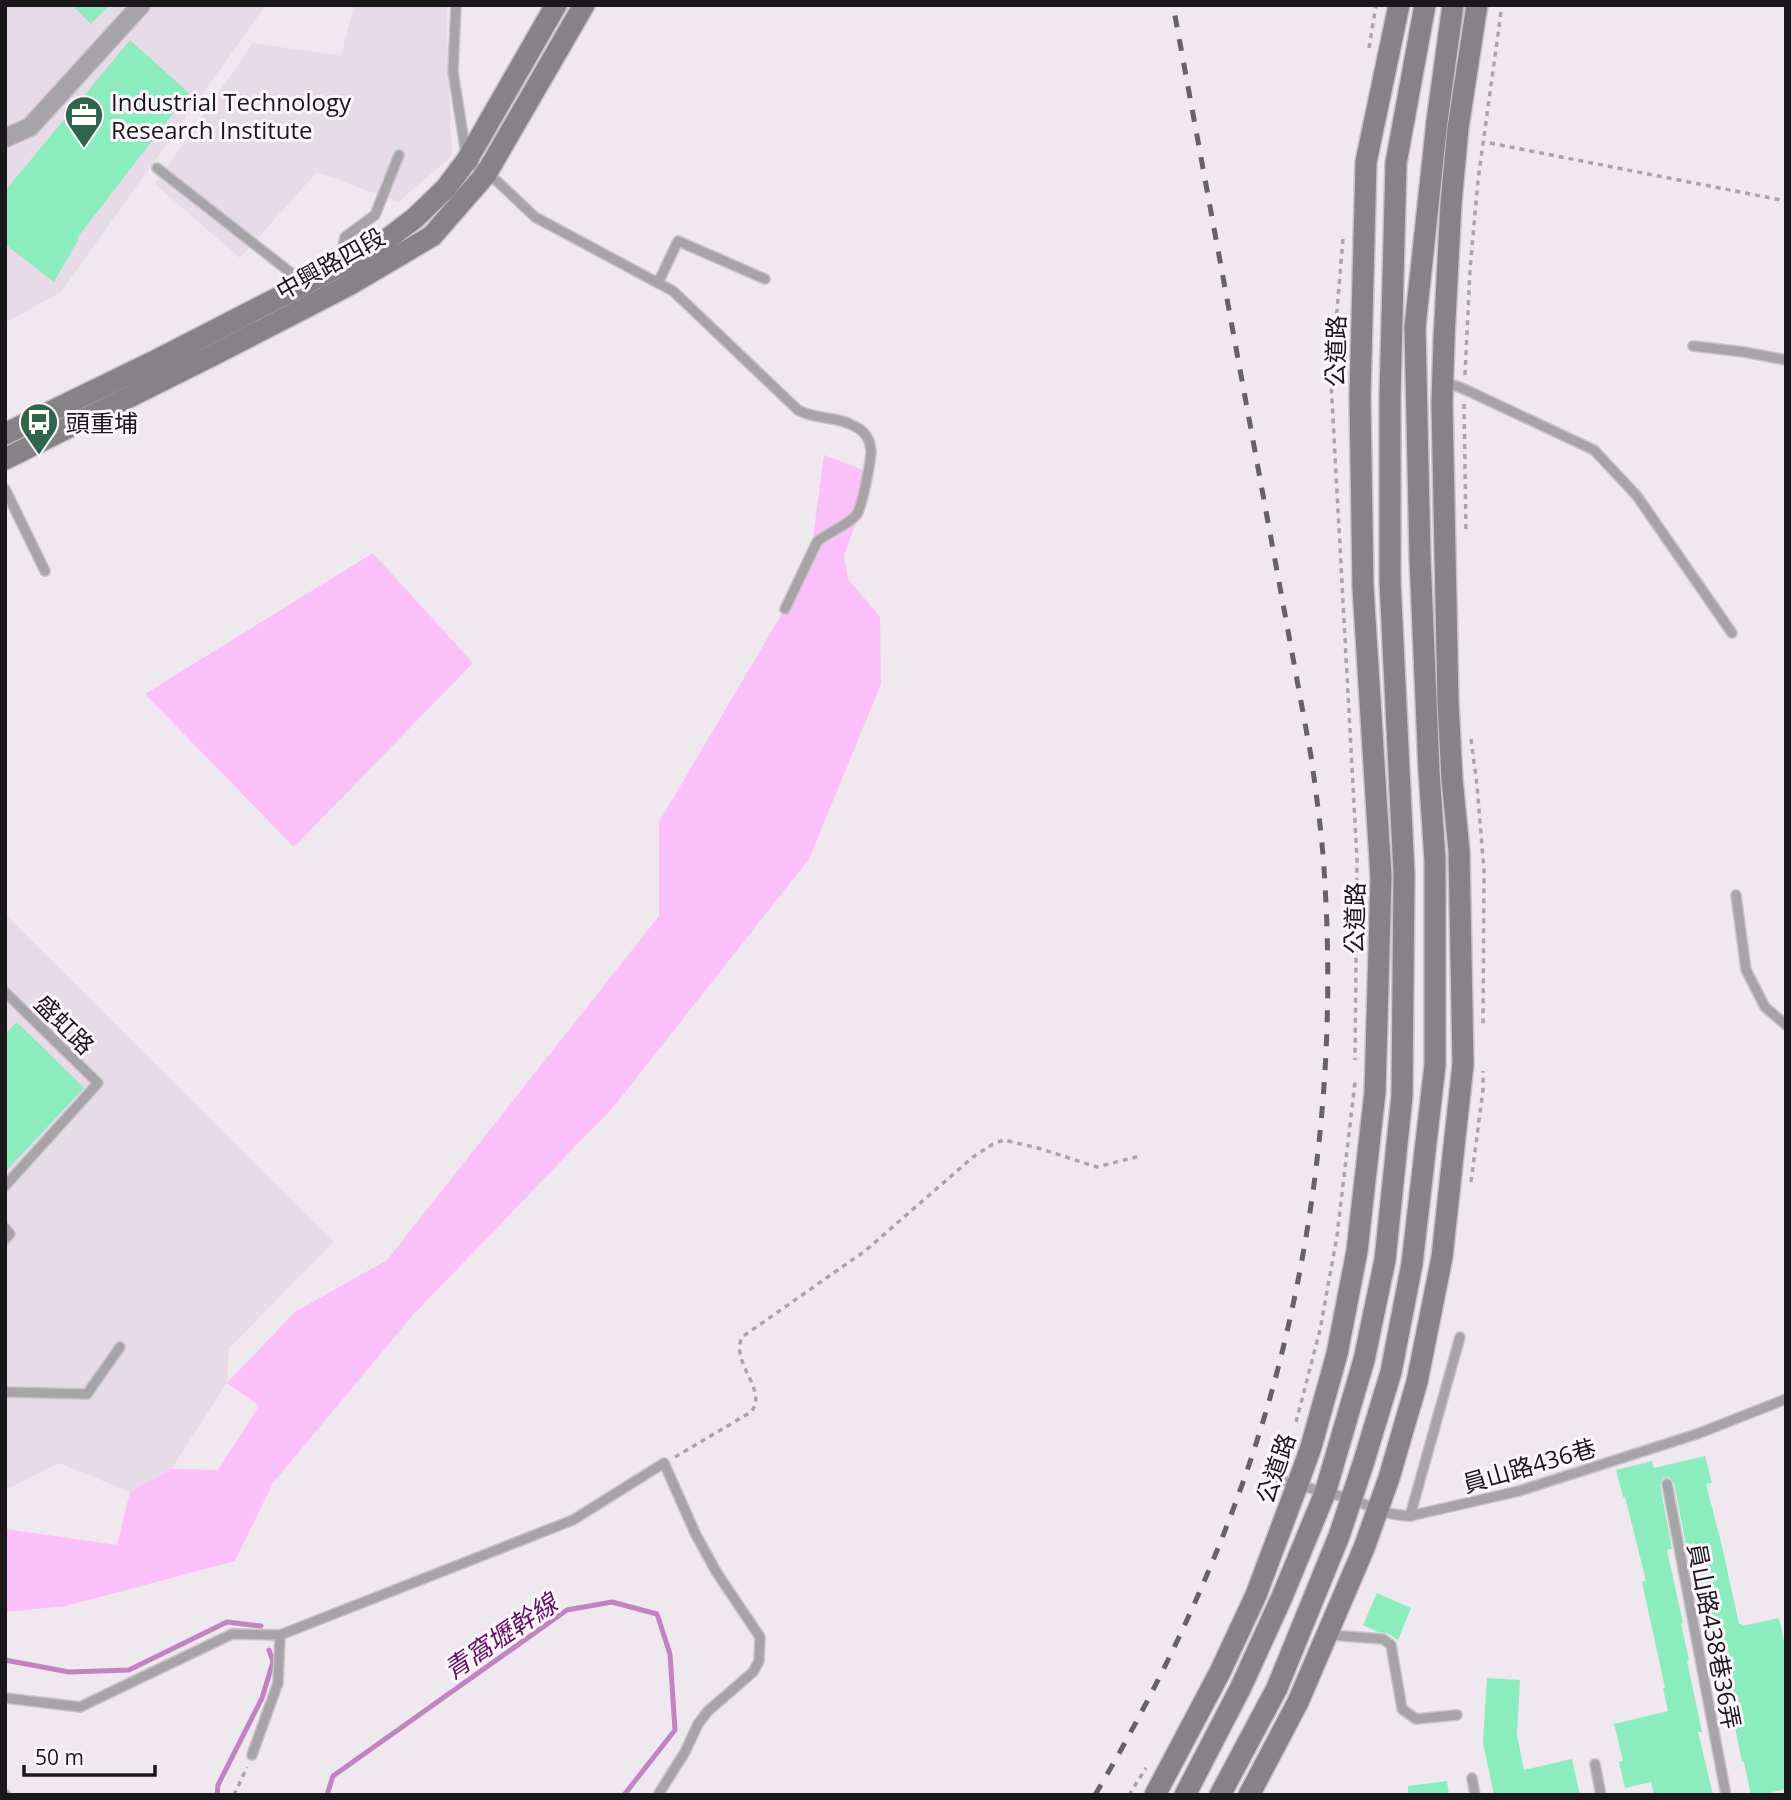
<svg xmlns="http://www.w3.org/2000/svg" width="1791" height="1800" viewBox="0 0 1791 1800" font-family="'Open Sans','Noto Sans TC',sans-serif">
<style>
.built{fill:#e7dbe7}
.green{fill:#fbbffa}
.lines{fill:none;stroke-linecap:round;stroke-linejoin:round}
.stream{stroke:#c283c2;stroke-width:5}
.building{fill:#8becbd}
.lane-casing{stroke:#c9c3c8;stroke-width:12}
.street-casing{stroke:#c9c3c8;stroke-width:21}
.secondary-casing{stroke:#c9c3c8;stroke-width:24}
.path{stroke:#aaa5aa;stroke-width:3.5;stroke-dasharray:5 5;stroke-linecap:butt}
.lane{stroke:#a7a4a7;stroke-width:9}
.street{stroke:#a7a4a7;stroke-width:18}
.secondary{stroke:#868386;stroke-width:21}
.rail{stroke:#666266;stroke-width:5;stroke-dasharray:12 12;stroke-linecap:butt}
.labels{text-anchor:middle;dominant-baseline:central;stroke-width:6;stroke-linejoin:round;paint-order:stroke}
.poi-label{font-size:24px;fill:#1a181a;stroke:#fcf6fc;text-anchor:start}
.street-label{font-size:24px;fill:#1a181a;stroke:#fcf6fc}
.water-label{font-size:26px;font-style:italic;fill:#611463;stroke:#fcf6fc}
</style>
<rect width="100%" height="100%" fill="#efe8ee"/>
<!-- built -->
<g class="built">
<polygon points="5,5 266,5 61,292 5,323"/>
<polygon points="354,5 446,5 452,156 398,202 317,172 240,258 155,184 253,43 341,56"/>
<polygon points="5,914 334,1242 229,1348 227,1383 171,1469 130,1492 59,1463 11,1487 5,1487"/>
</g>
<!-- green -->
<g class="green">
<polygon points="824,455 874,474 844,555 848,579 880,617 881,684 809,859 615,1105 413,1315 273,1483 235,1561 66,1606 5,1612 5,1529 117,1545 130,1492 171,1469 218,1470 259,1406 227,1383 295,1312 387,1260 659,916 659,822 809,568"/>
<polygon points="373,553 473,663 294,847 145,694"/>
</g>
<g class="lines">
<!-- stream -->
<g class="stream">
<polyline points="5,1660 69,1672 129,1670 227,1622 261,1626"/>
<polyline points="217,1795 218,1785 262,1698 273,1662 269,1650"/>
<polyline points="327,1795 333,1776 567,1610 612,1602 657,1614 670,1654 675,1730 624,1795"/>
</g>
</g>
<!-- building -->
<g class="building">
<polygon points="72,5 109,5 91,24"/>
<polygon points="130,40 189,93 77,238 78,240 54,282 5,244 5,191"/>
<polygon points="17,1022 84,1088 5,1172 5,1034"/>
<polygon points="1705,1456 1712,1483 1706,1484 1722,1546 1739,1624 1742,1624 1742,1626 1779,1618 1786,1650 1786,1789 1759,1795 1751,1795 1744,1762 1742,1762 1713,1619 1710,1619 1694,1543 1686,1545 1674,1483 1669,1477 1663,1478 1660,1485 1672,1549 1667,1550 1683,1623 1681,1624 1689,1660 1687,1661 1702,1732 1698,1732 1713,1795 1654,1795 1651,1782 1625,1788 1619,1762 1623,1761 1614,1724 1668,1711 1663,1688 1665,1688 1642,1582 1646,1581 1625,1497 1623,1497 1616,1470 1652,1461 1654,1468"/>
<polygon points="1377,1593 1411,1608 1398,1640 1387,1633 1378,1632 1363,1625"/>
<polygon points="1487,1678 1520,1680 1517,1735 1524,1770 1572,1759 1580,1795 1494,1795 1483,1743"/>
<polygon points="1447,1781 1449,1795 1408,1795 1408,1786"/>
</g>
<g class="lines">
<!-- lane casing -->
<g class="lane-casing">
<g id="lane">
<path d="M456 5 453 72 467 160 498 182 535 217 673 291 798 410C815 420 838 416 854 426 861 429 866 434 869 441 870 444 871 448 871 451 871 461 862 506 857 514 849 525 828 532 817 542L785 609"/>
<polyline points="157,168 304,283"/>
<polyline points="340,263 345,237 375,215 399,155"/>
<polyline points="658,283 678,241 765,279"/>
<polyline points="1693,346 1744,352 1786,360"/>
<polyline points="1445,382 1464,389 1594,450 1637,496 1732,633"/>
<polyline points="5,489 45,571"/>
<polyline points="1736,895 1746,970 1765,1007 1786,1025"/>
<polyline points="5,992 98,1083 5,1186"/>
<polyline points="5,1228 10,1234 5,1239"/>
<polyline points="5,1392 87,1394 120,1347"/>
<path d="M1280 1480C1303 1487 1327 1492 1351 1499 1374 1507 1383 1515 1410 1516L1519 1491 1697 1434 1786 1399"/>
<polyline points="1667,1484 1726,1795"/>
<polyline points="1410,1516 1460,1337"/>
<polyline points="280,1635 573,1520 664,1463 696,1535 717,1573 760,1637 759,1661 753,1672 708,1711 698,1724 685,1752 658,1795"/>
<polyline points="1329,1635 1383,1639 1391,1645 1402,1709 1416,1719 1457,1715"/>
<polyline points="5,1698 80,1707 232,1634 280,1635 278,1683 252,1755"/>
<polyline points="1595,1764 1601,1795"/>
<polyline points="1472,1778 1475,1795"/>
<polyline points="5,1794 6,1795"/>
</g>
</g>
<!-- street casing -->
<g class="street-casing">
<polyline id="street" points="5,138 30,127 141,5"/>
</g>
<!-- secondary casing -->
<g class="secondary-casing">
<g id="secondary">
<polyline points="5,434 157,360 340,266 382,243 415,218 446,188 467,160 556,5"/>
<polyline points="5,459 217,353 349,285 432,236 486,174 584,5"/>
<polyline points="1155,1795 1220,1672 1256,1595 1297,1486 1311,1447 1337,1354 1357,1251 1375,1092 1381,877 1363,587 1360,397 1366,162 1399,5"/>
<polyline points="1185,1795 1241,1687 1282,1597 1325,1493 1364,1360 1385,1260 1402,1096 1404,874 1390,581 1390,396 1396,163 1425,5"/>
<polyline points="1220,1795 1277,1688 1339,1536 1364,1461 1391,1372 1412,1264 1435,1065 1435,860 1429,771 1420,558 1415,327 1437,121 1453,5"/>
<polyline points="1249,1795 1298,1702 1364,1548 1389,1478 1417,1382 1442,1257 1463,1064 1459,850 1452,779 1448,702 1442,403 1444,339 1451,203 1458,128 1477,5"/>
</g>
</g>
<!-- path -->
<g class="path">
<polyline points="1369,48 1376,5"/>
<polyline points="1490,143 1786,201"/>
<polyline points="1343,239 1331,381 1357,859 1355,1060"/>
<polyline points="1465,375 1470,270 1478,180 1502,5"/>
<polyline points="1464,404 1466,532"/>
<polyline points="1471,739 1477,785 1484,871 1483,1025"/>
<polyline points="1471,1182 1483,1090 1483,1071"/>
<polyline points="1296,1422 1320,1330 1337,1236 1355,1082"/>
<path d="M675 1457 751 1412C769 1390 730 1364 742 1337L865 1251 973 1157 993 1144 1004 1140 1038 1148 1097 1167 1140 1156"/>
<polyline points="234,1795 247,1767"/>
<polyline points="1129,1795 1146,1768"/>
</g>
<!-- lane -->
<use href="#lane" class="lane"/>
<!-- street -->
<use href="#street" class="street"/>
<!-- secondary -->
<use href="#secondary" class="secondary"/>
<!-- rail -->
<path class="rail" d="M1095 1795C1172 1665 1237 1522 1276 1376 1318 1217 1335 1050 1325 885 1323 842 1317 799 1311 756L1173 5"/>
</g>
<!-- icons -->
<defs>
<g id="office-pin" transform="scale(2.0125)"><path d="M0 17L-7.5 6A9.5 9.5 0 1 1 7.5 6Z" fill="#2e654b" stroke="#fcf6fc"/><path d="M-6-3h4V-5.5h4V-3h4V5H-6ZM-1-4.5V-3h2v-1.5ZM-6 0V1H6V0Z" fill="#fff"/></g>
<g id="bus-pin" transform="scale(2.0125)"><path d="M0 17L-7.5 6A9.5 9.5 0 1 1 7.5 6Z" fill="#2e654b" stroke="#fcf6fc"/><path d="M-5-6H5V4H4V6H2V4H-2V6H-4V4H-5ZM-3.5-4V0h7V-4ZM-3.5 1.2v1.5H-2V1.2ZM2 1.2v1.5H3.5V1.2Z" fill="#fff"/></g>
</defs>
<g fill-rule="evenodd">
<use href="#office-pin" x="84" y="115"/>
<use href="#bus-pin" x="39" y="422"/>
</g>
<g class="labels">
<!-- poi labels -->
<g class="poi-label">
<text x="111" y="101">Industrial Technology<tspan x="111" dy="28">Research Institute</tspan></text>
<text x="66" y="422">頭重埔</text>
</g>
<!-- street labels -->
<g class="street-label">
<text transform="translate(330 263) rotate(-29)">中興路四段</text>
<text transform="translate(1335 351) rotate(-89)">公道路</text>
<text transform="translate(1354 918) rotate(-89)">公道路</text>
<text transform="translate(65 1024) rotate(45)">盛虹路</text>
<text transform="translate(1529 1465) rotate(-16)">員山路436巷</text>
<text transform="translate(1275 1468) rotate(-71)">公道路</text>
<text transform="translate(1715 1636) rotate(79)">員山路438巷36弄</text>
</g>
<!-- water labels -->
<g class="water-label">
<text transform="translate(500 1636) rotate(-34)">青窩壢幹線</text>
</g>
</g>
<!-- border -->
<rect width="1791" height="1800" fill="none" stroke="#1a181a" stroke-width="14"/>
<!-- scale -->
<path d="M24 1765v10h131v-10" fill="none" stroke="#1a181a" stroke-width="3.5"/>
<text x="35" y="1765" font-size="21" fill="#1a181a" stroke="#fcf6fc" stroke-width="5" paint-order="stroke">50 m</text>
</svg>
